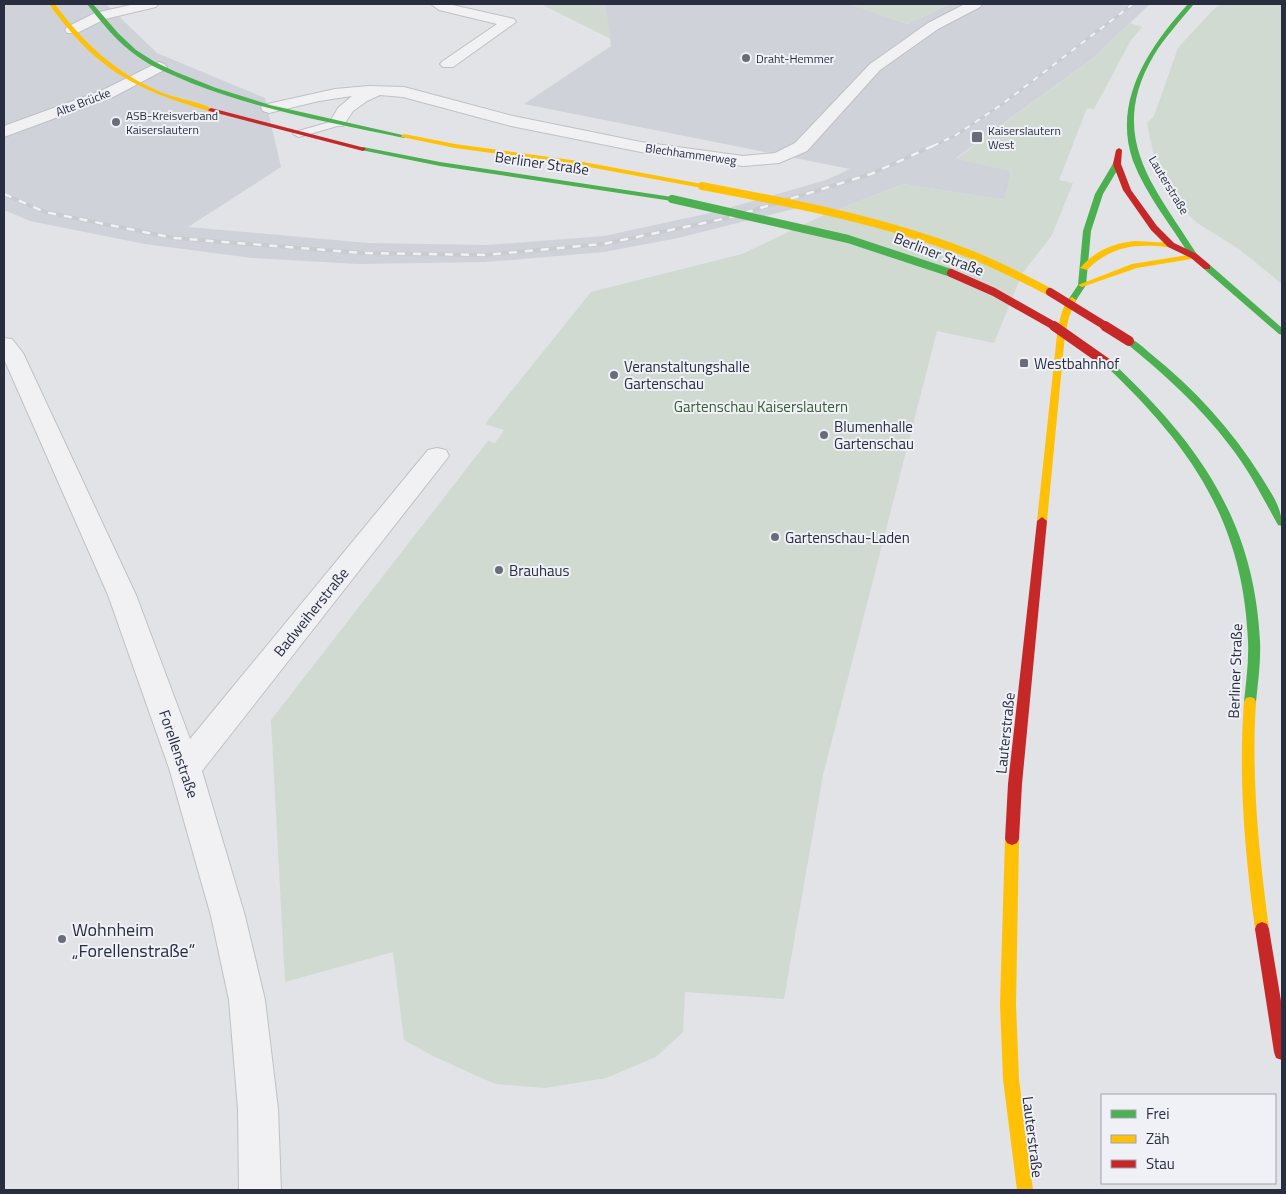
<svg xmlns="http://www.w3.org/2000/svg" width="1286" height="1194" viewBox="0 0 1286 1194" font-family="'Titillium Web',sans-serif">
<style>
.built{fill:#cfd2d9}
.green{fill:#d0dad1}
.lines{fill:none;stroke-linecap:round;stroke-linejoin:round}
.lane-casing{stroke:#bfc1c4;stroke-width:2}
.street-casing{stroke:#bfc1c4;stroke-width:2}
.lane{fill:#f1f1f3;fill-rule:evenodd}
.street{fill:#f1f1f3;fill-rule:evenodd}
.fast{fill:#4caf50;fill-rule:evenodd}
.slow{fill:#ffc107;fill-rule:evenodd}
.jam{fill:#c62828;fill-rule:evenodd}
.rail-far1-casing{stroke:#cacbce;stroke-width:3}
.rail-casing{stroke:#cacbce;stroke-width:4}
.rail-far1{stroke:#eff1f6;stroke-width:2;stroke-dasharray:6;stroke-linecap:butt}
.rail{stroke:#eff1f6;stroke-width:2.5;stroke-dasharray:8;stroke-linecap:butt}
.fast-bridge{stroke:#4caf50;stroke-width:8}
.slow-bridge{stroke:#ffc107;stroke-width:8}
.jam-bridge-far1{stroke:#c62828;stroke-width:8}
.jam-bridge{stroke:#c62828;stroke-width:10}
.poi-dot{fill:#696d7a;stroke:#eff1f6;stroke-width:2}
.labels{text-anchor:middle;dominant-baseline:central;stroke-width:4;stroke-linejoin:round;paint-order:stroke}
.far-poi-label{font-size:12px;fill:#282e40;stroke:#eff1f6;text-anchor:start}
.far-street-label{font-size:12px;fill:#282e40;stroke:#eff1f6}
.street-label{font-size:15px;fill:#282e40;stroke:#eff1f6}
.poi-label{font-size:15px;fill:#282e40;stroke:#eff1f6;text-anchor:start}
.park-label{font-size:15px;fill:#385b35;stroke:#eff1f6}
.near-poi-label{font-size:18px;fill:#282e40;stroke:#eff1f6;text-anchor:start}
</style>
<rect width="100%" height="100%" fill="#e1e3e6"/>
<!-- built -->
<polygon class="built" points="4,4 106,4 157,53 265,98 281,167 188,227 368,243 487,245 604,236 715,212 826,180 850,169 524,104 611,46 605,4 850,4 907,24 950,4 1150,4 1093,58 956,158 1011,171 1005,200 903,184 826,214 813,204 678,238 604,252 486,262 358,264 252,258 145,244 30,221 4,210"/>
<!-- green -->
<g class="green">
<polygon points="541,4 605,4 611,39"/>
<polygon points="850,4 950,4 907,24"/>
<polygon points="1221,4 1282,4 1282,284 1239,249 1197,223 1185,211 1158,176 1147,123 1154,116 1178,48 1211,12"/>
<polygon points="1130,23 1142,27 1131,40 1094,109 1087,108 1059,180 1073,183 1052,235 1022,274 994,343 937,331 823,775 784,999 685,992 683,1032 656,1057 606,1078 545,1088 495,1084 433,1056 404,1040 393,952 285,982 271,720 488,441 495,443 504,430 485,424 591,292 742,254 826,214 903,184 1005,200 1011,171 956,159 1093,58"/>
</g>
<g class="lines">
<!-- lane casing -->
<g class="lane-casing">
<polygon id="lane" points="337,120 343,123 341,125 299,137 293,134 295,132"/>
</g>
<!-- street casing -->
<g class="street-casing">
<g id="street">
<polygon points="135,4 158,4 156,7 105,19 77,33 67,33 65,30 67,27 95,13"/>
<polygon points="431,4 448,4 514,19 516,22 453,67 443,67 440,64 443,61 497,24 439,10"/>
<polygon points="965,4 982,4 980,7 938,29 880,70 807,151 779,163 743,166 641,152 511,126 403,97 380,95 367,101 353,111 343,126 331,126 329,123 338,108 352,96 319,101 269,113 263,111 261,108 263,105 335,89 369,86 404,87 513,116 641,142 743,156 775,153 795,143 870,64 928,23"/>
<polygon points="159,62 164,64 167,67 164,70 115,96 4,137 4,126 103,90"/>
<polygon points="4,338 12,339 23,353 136,595 190,739 428,450 437,448 446,450 449,456 202,771 245,916 265,1000 278,1109 281,1190 239,1190 238,1109 229,1000 211,916 169,768 108,595 4,359"/>
</g>
</g>
<!-- lane -->
<use href="#lane" class="lane"/>
<!-- street -->
<use href="#street" class="street"/>
<!-- fast -->
<g class="fast">
<path d="M87 4H93L118 33 136 50 155 62 176 72 216 88 270 105 407 136 404 138C332 123 260 110 191 83 173 75 153 68 137 56 117 42 102 23 87 4Z"/>
<path d="M1188 4H1194C1180 21 1165 37 1154 55 1105 138 1156 188 1198 256L1194 258 1190 256C1171 225 1146 195 1133 161 1112 101 1149 47 1188 4Z"/>
<polygon points="363,147 440,162 672,197 676,199 672,201 440,166 361,150 361,148"/>
<polygon points="1114,162 1121,164 1103,194 1091,231 1086,285 1075,302 1069,302 1068,300 1078,285 1083,231 1095,194"/>
<polygon points="1204,265 1210,265 1282,328 1282,335 1279,334 1204,269"/>
<path d="M1129 338C1137 341 1144 348 1151 354 1195 389 1232 430 1262 478 1271 493 1282 507 1282 526L1278 525C1263 498 1249 470 1230 446 1200 406 1164 374 1126 343V339Z"/>
<path d="M1111 363 1114 364C1199 444 1254 521 1260 641 1261 661 1258 682 1256 702L1254 706 1250 707 1246 706 1244 702C1246 682 1249 661 1248 641 1243 522 1192 448 1108 368L1106 366Z"/>
</g>
<!-- slow -->
<g class="slow">
<path d="M49 4H55C84 44 117 74 163 93 178 99 202 102 214 110L209 111C133 89 96 69 49 4Z"/>
<polygon points="404,134 455,144 578,161 702,184 706,186 702,188 578,165 455,148 402,137 401,136"/>
<path d="M1135 241 1171 243 1175 245C1170 249 1163 246 1156 246 1128 244 1107 250 1087 270L1080 268C1095 251 1113 243 1135 241Z"/>
<polygon points="1194,254 1198,256 1197,258 1137,268 1082,287 1078,285 1132,264"/>
<path d="M1072 297 1076 300 1069 317 1065 335 1047 521 1042 525 1037 521 1057 335C1059 324 1062 302 1072 297Z"/>
<path d="M1250 697 1254 698 1256 702C1251 778 1259 853 1269 929L1267 934 1262 936 1257 934 1255 929C1245 853 1238 778 1244 702L1246 698Z"/>
<polygon points="1012,833 1017,835 1019,839 1016,1004 1019,1079 1033,1190 1017,1190 1003,1079 1000,1004 1005,839 1007,835"/>
</g>
<!-- jam -->
<g class="jam">
<polygon points="211,108 365,148 366,149 363,151 209,111 208,110"/>
<polygon points="1119,148 1122,150 1121,164 1131,190 1157,226 1174,243 1197,254 1210,265 1210,269 1204,269 1191,258 1168,247 1151,230 1123,190 1113,164 1116,150"/>
<polygon points="1042,517 1047,521 1022,784 1019,839 1017,843 1012,845 1007,843 1005,839 1008,784 1037,521"/>
<polygon points="1262,922 1267,924 1269,929 1282,1007 1282,1060 1276,1058 1274,1052 1255,929 1257,924"/>
</g>
<!-- rail-far1 casing -->
<g class="rail-far1-casing">
<polyline id="rail-far1" points="933,146 956,135 1001,105 1133,4"/>
</g>
<!-- rail casing -->
<g class="rail-casing">
<polyline id="rail" points="4,194 45,212 174,238 363,253 485,255 603,244 728,218 871,174 935,145"/>
</g>
<!-- rail-far1 -->
<use href="#rail-far1" class="rail-far1"/>
<!-- rail -->
<use href="#rail" class="rail"/>
<!-- fast-bridge -->
<polyline class="fast-bridge" points="672,199 848,239 951,273"/>
<!-- slow-bridge -->
<path class="slow-bridge" d="M702 186C791 203 882 220 967 253 996 264 1023 278 1050 292"/>
<!-- jam-bridge-far1 -->
<g class="jam-bridge-far1">
<polyline points="951,273 994,292 1056,327"/>
<polyline points="1050,292 1107,327"/>
</g>
<!-- jam-bridge -->
<g class="jam-bridge">
<polyline points="1054,326 1111,366"/>
<polyline points="1105,326 1129,341"/>
</g>
</g>
<!-- markers -->
<g class="poi-dot">
<circle cx="746" cy="58" r="5"/>
<circle cx="116" cy="122" r="5"/>
<rect x="971" y="131" width="12" height="12" rx="2.5"/>
<rect x="1019" y="358" width="10" height="10" rx="2.5"/>
<circle cx="614" cy="375" r="5"/>
<circle cx="824" cy="435" r="5"/>
<circle cx="775" cy="537" r="5"/>
<circle cx="499" cy="570" r="5"/>
<circle cx="62" cy="939" r="5"/>
</g>
<g class="labels">
<!-- far-poi labels -->
<g class="far-poi-label">
<text x="756" y="58">Draht-Hemmer</text>
<text x="126" y="115">ASB-Kreisverband<tspan x="126" dy="14">Kaiserslautern</tspan></text>
<text x="988" y="130">Kaiserslautern<tspan x="988" dy="14">West</tspan></text>
</g>
<!-- far-street labels -->
<g class="far-street-label">
<text transform="translate(83 102) rotate(-21)">Alte Brücke</text>
<text transform="translate(691 154) rotate(8)">Blechhammerweg</text>
<text transform="translate(1169 185) rotate(59)">Lauterstraße</text>
</g>
<!-- street labels -->
<g class="street-label">
<text transform="translate(542 163) rotate(8)">Berliner Straße</text>
<text transform="translate(939 254) rotate(21)">Berliner Straße</text>
<text transform="translate(311 612) rotate(-51)">Badweiherstraße</text>
<text transform="translate(1235 671) rotate(-88)">Berliner Straße</text>
<text transform="translate(1005 733) rotate(-84)">Lauterstraße</text>
<text transform="translate(179 754) rotate(71)">Forellenstraße</text>
<text transform="translate(1033 1137) rotate(83)">Lauterstraße</text>
</g>
<!-- poi labels -->
<g class="poi-label">
<text x="1034" y="363">Westbahnhof</text>
<text x="624" y="366">Veranstaltungshalle<tspan x="624" dy="17">Gartenschau</tspan></text>
<text x="834" y="426">Blumenhalle<tspan x="834" dy="17">Gartenschau</tspan></text>
<text x="785" y="537">Gartenschau-Laden</text>
<text x="509" y="570">Brauhaus</text>
</g>
<!-- park labels -->
<g class="park-label">
<text x="761" y="406">Gartenschau Kaiserslautern</text>
</g>
<!-- near-poi labels -->
<g class="near-poi-label">
<text x="72" y="929">Wohnheim<tspan x="72" dy="21">„Forellenstraße“</tspan></text>
</g>
</g>
<!-- border -->
<rect width="1286" height="1194" fill="none" stroke="#282e40" stroke-width="10"/>
<!-- legend -->
<rect x="1101" y="1094" width="175" height="90" fill="#eff1f6" stroke="#9fa3ad"/>
<rect x="1111" y="1110" width="25" height="8" fill="#4caf50" stroke="#9fa3ad"/>
<text x="1146" y="1119" font-size="15" fill="#282e40">Frei</text>
<rect x="1111" y="1135" width="25" height="8" fill="#ffc107" stroke="#9fa3ad"/>
<text x="1146" y="1144" font-size="15" fill="#282e40">Zäh</text>
<rect x="1111" y="1160" width="25" height="8" fill="#c62828" stroke="#9fa3ad"/>
<text x="1146" y="1169" font-size="15" fill="#282e40">Stau</text>
</svg>
